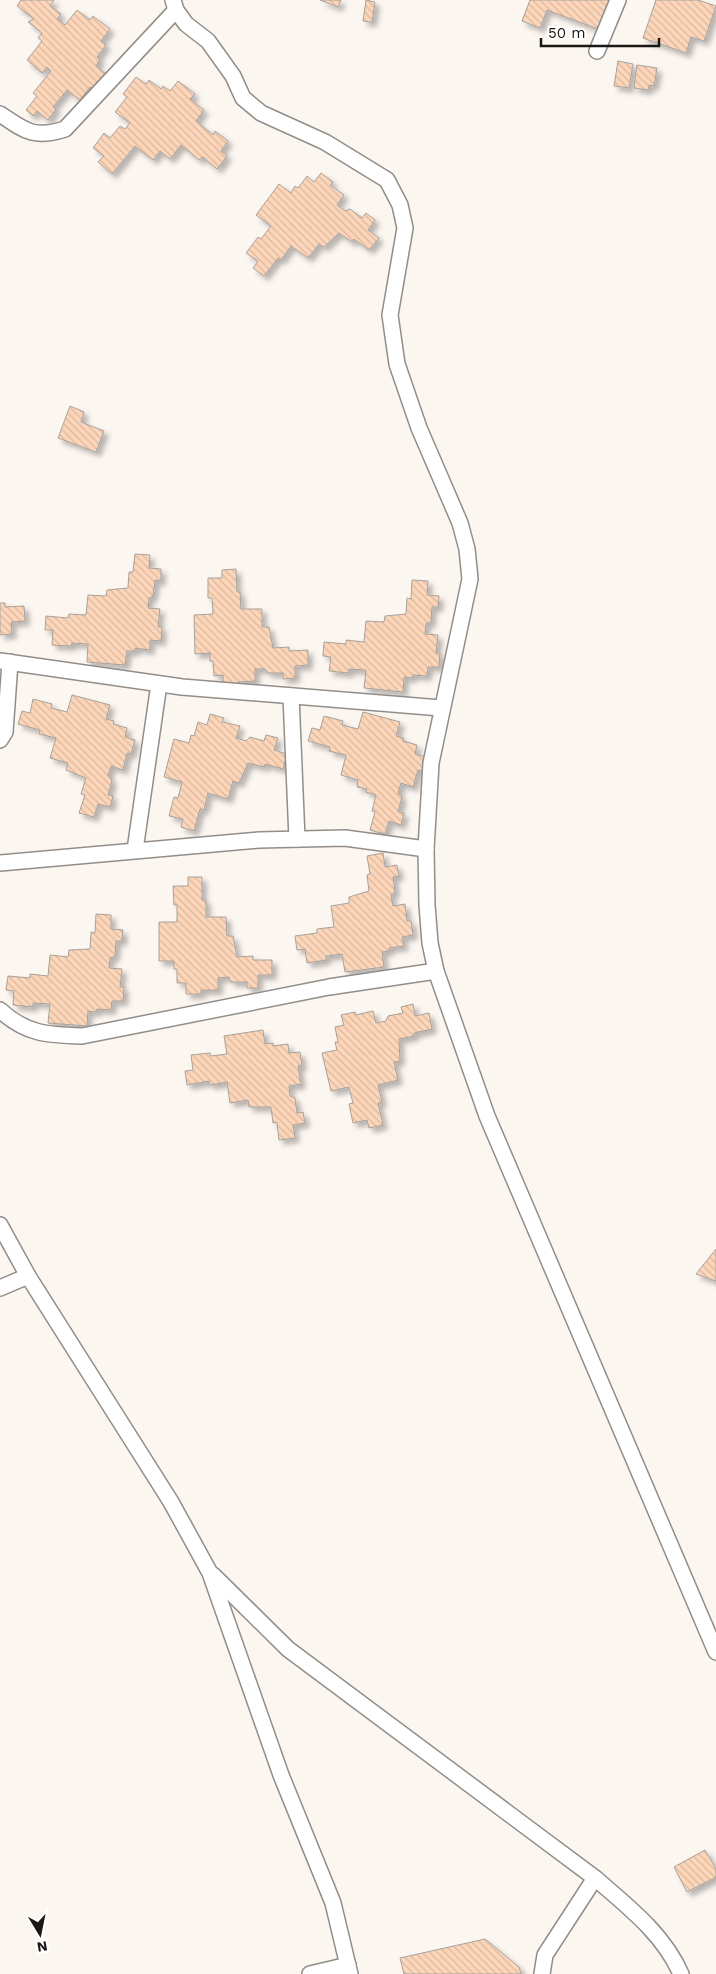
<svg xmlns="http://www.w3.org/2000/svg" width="716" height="1974" viewBox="0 0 716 1974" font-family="'Work Sans',sans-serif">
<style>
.building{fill:url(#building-back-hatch);stroke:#a7a19c;filter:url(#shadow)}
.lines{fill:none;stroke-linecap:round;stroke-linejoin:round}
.street-casing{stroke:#938d89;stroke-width:18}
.street{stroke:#fff;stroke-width:15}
</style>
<defs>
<pattern id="building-back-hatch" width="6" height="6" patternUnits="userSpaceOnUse" patternTransform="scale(1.25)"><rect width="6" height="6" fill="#fdd6b9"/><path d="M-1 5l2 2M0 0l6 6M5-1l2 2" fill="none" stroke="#d8b79e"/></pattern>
<filter id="shadow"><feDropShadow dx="4.5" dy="4.5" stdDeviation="2.5" flood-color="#0004"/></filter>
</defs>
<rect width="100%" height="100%" fill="#fcf6f1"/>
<!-- building -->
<g class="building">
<polygon points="21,0 54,0 50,6 61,14 57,19 65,25 77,10 90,20 93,16 110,29 101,41 106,45 97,57 100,59 96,66 106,74 95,89 90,87 80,100 67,90 53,107 56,109 48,120 37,111 33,116 26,110 37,96 33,93 51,71 47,67 42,73 27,60 42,41 38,38 42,33 28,22 34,19 17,6"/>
<polygon points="320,0 341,0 338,7"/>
<polygon points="366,0 375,2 372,22 363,21"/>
<polygon points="530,0 609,0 598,29 547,10 540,28 522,21"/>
<polygon points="656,0 698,0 716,6 704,41 691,37 686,53 643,38"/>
<polygon points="618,61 633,64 629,88 614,86"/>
<polygon points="637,65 657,68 654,86 649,85 648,90 634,88"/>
<polygon points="136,77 146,84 149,80 161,89 163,86 170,91 178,81 195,94 190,99 204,110 196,121 213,135 215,131 228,141 221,151 227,156 217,169 203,157 199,160 181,145 170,159 160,151 153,160 135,146 112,174 98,162 104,156 93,148 104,133 110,138 120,126 125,129 130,123 115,112 127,97 123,94"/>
<polygon points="321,173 333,182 330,185 344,195 337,205 345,211 350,209 362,218 366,213 375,220 368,230 379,238 369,250 354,239 352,242 339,233 324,247 319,244 308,258 291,246 281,260 278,258 264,276 253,268 258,261 246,253 258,237 261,239 271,226 256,215 279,184 291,193 295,186 298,188 307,176 314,182"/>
<polygon points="70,406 84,412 81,422 104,431 96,452 58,438"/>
<polygon points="135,554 150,555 149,568 161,569 161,581 155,580 153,596 149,598 148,608 160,609 158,627 162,627 161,641 150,640 150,650 135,648 135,651 127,651 125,665 87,662 88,644 72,643 71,646 52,645 53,630 45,630 46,616 68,618 69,614 86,615 88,595 106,596 107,590 128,588 129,572 133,572"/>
<polygon points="236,569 237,592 240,592 241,609 262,609 262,627 269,627 273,648 289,647 289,651 308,650 308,665 295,666 295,678 283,679 283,673 268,673 265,669 255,669 255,681 238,682 238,686 223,686 223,675 214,676 213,661 210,661 210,653 195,654 194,615 213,614 212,598 208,598 208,578 222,578 222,570"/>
<polygon points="412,580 428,581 427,595 439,596 438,607 432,607 431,622 426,624 425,634 438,635 436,653 440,653 439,667 428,667 427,676 413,675 412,678 404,677 403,692 364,688 366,670 349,669 349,673 329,671 331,657 323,656 324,642 346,644 346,640 364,642 366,621 384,622 385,616 406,614 407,598 411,599"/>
<polygon points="0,603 5,603 5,607 24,606 25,621 11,622 12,634 0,635"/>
<polygon points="72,695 110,705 106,719 114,721 113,724 127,728 125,737 135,740 131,754 127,753 123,770 111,766 108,776 112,780 108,795 113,796 110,807 98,804 94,817 79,813 85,795 81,794 86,778 66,770 68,763 50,758 56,738 39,734 40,730 18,724 22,711 30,713 33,699 52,704 51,708 67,712"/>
<polygon points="363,712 400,722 396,736 404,738 403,741 417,745 415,754 426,757 422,771 418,770 413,787 401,783 398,793 402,797 398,812 404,813 401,825 389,821 385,834 370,830 375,812 372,811 376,795 366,792 367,789 357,787 358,780 341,775 346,755 329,751 330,747 308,741 312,728 320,730 324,716 343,721 342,725 358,729"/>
<polygon points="210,714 224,718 222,722 240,726 236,738 246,741 250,737 264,741 266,735 278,738 274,750 287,754 283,769 265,764 264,767 248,763 239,783 233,781 228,799 208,793 204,810 200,809 194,831 181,827 183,819 169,816 174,797 178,798 182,782 164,777 174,739 189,743 191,735 194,736 198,722 207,725"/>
<polygon points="383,853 385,867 397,865 399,876 393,877 395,892 391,895 393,906 405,904 407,921 411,921 413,935 402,937 404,946 389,948 389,951 382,952 384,967 345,972 342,954 326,956 326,960 307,963 305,949 297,950 295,936 317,933 317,929 334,927 331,906 349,903 349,897 369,891 367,875 370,874 367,856"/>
<polygon points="188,877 202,877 202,900 206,900 206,917 226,917 227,936 233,936 237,957 253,956 253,960 272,960 272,975 258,975 258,988 247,988 247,982 231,982 229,977 218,978 218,990 201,990 201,994 186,994 186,983 177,983 177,969 174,969 174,961 159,961 159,922 177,922 177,905 174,905 173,886 188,886"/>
<polygon points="96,914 111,915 111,929 123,930 122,941 116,941 115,956 110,958 109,968 122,969 120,987 124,987 123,1001 112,1001 111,1010 97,1009 96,1012 88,1011 87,1026 48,1023 50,1004 33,1003 33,1007 13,1005 14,991 6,990 8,976 30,978 30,974 48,976 50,955 68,957 69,950 90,949 91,932 95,933"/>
<polygon points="413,1004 415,1016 429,1013 432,1029 414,1033 414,1036 399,1039 400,1061 394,1062 398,1080 378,1085 382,1102 378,1103 383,1125 369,1128 367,1120 353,1123 349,1104 353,1103 349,1087 331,1091 322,1053 337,1050 335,1042 338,1042 335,1027 344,1025 341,1015 355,1012 356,1015 373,1011 376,1023 386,1021 388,1016 403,1013 401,1007"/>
<polygon points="263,1030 265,1044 273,1043 273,1046 288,1044 289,1053 300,1052 302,1066 298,1066 301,1084 289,1086 290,1096 295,1098 297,1113 303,1112 305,1123 293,1125 295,1138 279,1140 277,1122 273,1123 271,1107 249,1107 248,1100 230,1103 227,1082 210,1085 209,1081 187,1085 185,1071 193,1070 191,1055 210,1053 211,1056 227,1054 224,1036"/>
<polygon points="716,1249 716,1281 696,1274"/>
<polygon points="705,1850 716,1869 716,1877 687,1892 674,1867"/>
<polygon points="485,1939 519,1967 521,1974 404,1974 400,1958"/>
</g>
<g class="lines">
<!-- street casing -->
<g class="street-casing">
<g id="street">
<polyline points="173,0 176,10 186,24 208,41 233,76 243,98 261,113 325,142 387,180 400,205 405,228 390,315 397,364 419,428 460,523 467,549 470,579 431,763 426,849 427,905 430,943 436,971 487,1116 716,1652"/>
<polyline points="597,51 618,0"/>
<path d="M0 114C25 131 34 139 65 129L176 10"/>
<polyline points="0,661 182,687 441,708"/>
<polyline points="291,696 297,839"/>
<polyline points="0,740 5,732 10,662"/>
<polyline points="135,850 159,684"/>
<polyline points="0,863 259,840 345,838 426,849"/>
<path d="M0 1010C26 1034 47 1035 82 1036L329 987 436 971"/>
<polyline points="0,1225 28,1276 171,1502 210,1573 281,1775 333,1903 350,1974"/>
<polyline points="0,1288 28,1276"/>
<path d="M213 1575 288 1649 595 1878C627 1906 663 1933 681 1974"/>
<polyline points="310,1974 348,1965"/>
<polyline points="542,1974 545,1955 595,1878"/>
</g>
</g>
<!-- street -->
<use href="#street" class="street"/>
</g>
<!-- north arrow -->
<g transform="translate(40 1934) rotate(170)" stroke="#ffffff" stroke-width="4" paint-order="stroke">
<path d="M0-4L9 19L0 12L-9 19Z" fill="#1a1816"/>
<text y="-8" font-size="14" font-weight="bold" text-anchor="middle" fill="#1a1816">N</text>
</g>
<!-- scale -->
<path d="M541 38v8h118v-8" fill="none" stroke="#1a1816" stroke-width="2.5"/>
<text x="548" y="38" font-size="15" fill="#1a1816" stroke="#ffffff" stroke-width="4" paint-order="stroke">50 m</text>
</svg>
